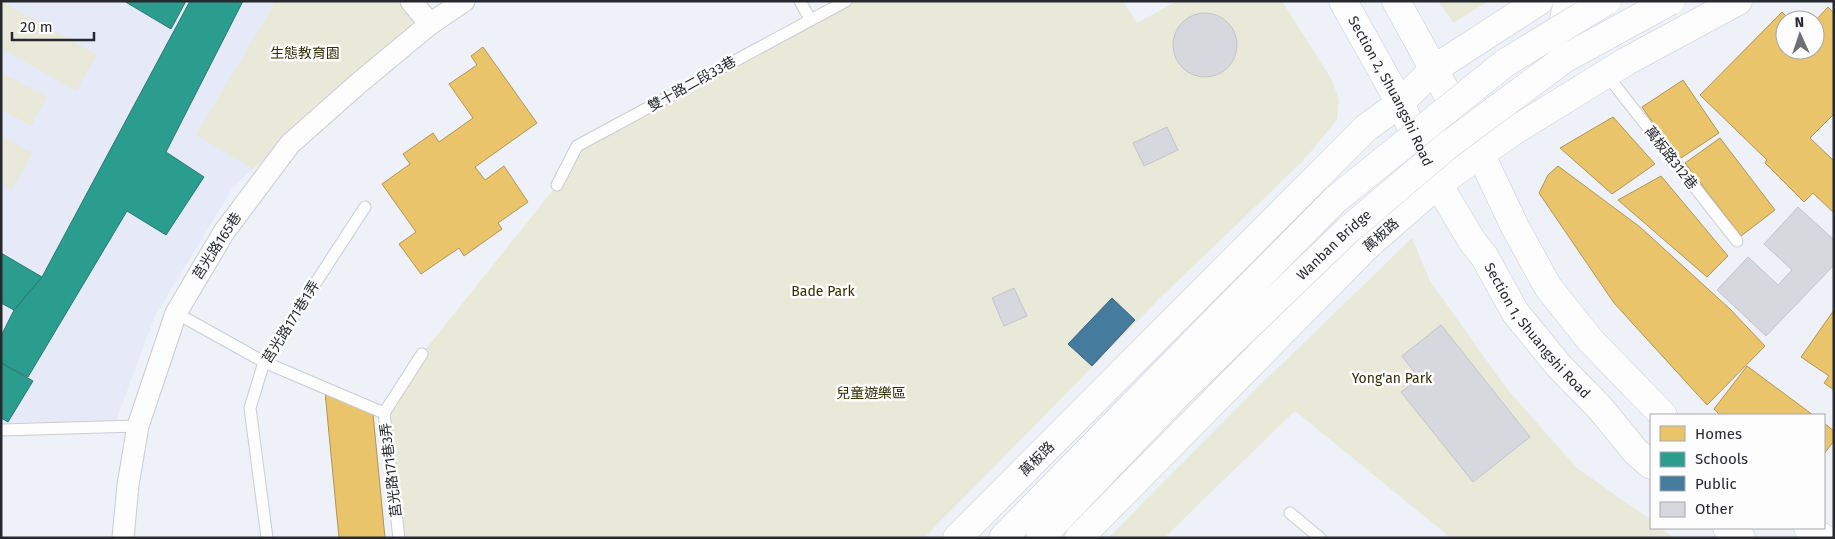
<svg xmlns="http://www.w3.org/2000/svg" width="1835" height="539" viewBox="0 0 1835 539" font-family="'Fira Sans','Noto Sans TC',sans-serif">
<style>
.built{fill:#e5e9f8}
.green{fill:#e9e9d9}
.homes{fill:#e9c46a;stroke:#af9658}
.schools{fill:#2a9d8f;stroke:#297a72}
.public{fill:#457b9d;stroke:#3c627c}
.building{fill:#d6d8de;stroke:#c2c4ca}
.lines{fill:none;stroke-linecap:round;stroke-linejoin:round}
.service-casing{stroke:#caccd1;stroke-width:13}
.minor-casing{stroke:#caccd1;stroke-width:23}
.tertiary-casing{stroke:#caccd1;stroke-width:29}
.service{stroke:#fdfdfe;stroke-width:11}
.minor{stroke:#fdfdfe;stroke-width:21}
.tertiary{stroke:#fdfdfe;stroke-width:28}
.tertiary-bridge-casing{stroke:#caccd1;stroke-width:29;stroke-linecap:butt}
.tertiary-bridge{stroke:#fdfdfe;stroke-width:28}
.labels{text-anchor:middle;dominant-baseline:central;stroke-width:5;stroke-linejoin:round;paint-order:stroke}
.park-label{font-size:14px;fill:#322e04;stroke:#fdfdfd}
.street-label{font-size:14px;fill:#27292e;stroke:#fdfdfd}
</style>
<rect width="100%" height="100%" fill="#eff1f8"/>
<!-- built -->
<polygon class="built" points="1,1 397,1 416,22 233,187 154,318 116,421 1,423"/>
<!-- green -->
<g class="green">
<polygon points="1,1 97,55 76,91 1,48"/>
<polygon points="276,1 396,1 416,22 253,169 196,135"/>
<polygon points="846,1 1123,1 1137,23 1177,1 1282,1 1332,80 1339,100 1337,120 1303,161 1161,297 924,538 403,538 384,413 422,354 557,185 577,146"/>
<polygon points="1438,1 1488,1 1454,23"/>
<polygon points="1,72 47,97 31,126 1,109"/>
<polygon points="1,135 33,153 12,190 1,183"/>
<polygon points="1412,238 1430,281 1507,389 1577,468 1651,520 1651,528 1661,528 1674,538 1451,538 1295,411 1164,538 1108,538 1258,387"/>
</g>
<!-- homes -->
<g class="homes">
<polygon points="1828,7 1834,13 1834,114 1810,138 1834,161 1834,213 1813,193 1804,202 1765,163 1767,160 1700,95 1782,12 1790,20 1785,20 1785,50 1815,50 1815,21"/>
<polygon points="483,47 537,123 475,167 485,180 504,166 528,202 498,223 502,229 464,256 459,248 421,274 399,244 416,232 382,184 410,164 403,154 433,133 439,142 473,118 449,84 477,65 471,56"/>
<polygon points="1683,80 1719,133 1678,160 1642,107"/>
<polygon points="1613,117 1655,164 1612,194 1560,148"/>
<polygon points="1720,138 1775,210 1741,236 1685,163"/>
<polygon points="1558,166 1640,227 1730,309 1765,346 1707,405 1614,303 1539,193 1548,175"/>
<polygon points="1661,176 1728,256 1707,277 1618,200"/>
<polygon points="1834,310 1834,390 1824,383 1829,376 1801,357"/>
<polygon points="1747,366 1813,415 1720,415 1714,409"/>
<polygon points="325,392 373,414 385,538 339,538"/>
<polygon points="1824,423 1834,431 1834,441 1824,454"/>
</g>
<!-- schools -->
<g class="schools">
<polygon points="124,1 186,1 171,29"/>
<polygon points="190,1 243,1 166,152 204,177 166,235 127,211 28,377 1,363 1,336 14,310 42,277"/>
<polygon points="1,253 42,277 14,310 1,303"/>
<polygon points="1,363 33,381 8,422 1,418"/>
</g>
<!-- public -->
<polygon class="public" points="1112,298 1135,320 1092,366 1068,344"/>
<!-- building -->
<g class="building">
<circle cx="1205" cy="45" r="32"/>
<polygon points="1167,127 1178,150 1144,166 1133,143"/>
<polygon points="1798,207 1834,240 1834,265 1766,336 1717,290 1748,257 1778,285 1792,270 1764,244"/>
<polygon points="1014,288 1027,316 1004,326 992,298"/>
<polygon points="1441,325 1530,437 1473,482 1401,392 1419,378 1402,356"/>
</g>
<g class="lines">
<!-- service casing -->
<g class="service-casing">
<g id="service">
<polyline points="800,1 810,19"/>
<polyline points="1606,74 1737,241"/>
<polyline points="557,185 577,146 846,1"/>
<polyline points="176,313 264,362 384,413"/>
<polyline points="1,430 138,426"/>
<polyline points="1290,513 1320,538"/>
<polyline points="267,538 250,408 264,362 365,207"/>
<polyline points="399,538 384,413 422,354"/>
</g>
</g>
<!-- minor casing -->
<g class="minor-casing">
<g id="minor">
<polyline points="411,1 430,24"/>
<polyline points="123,538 128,485 138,426 176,313 224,232 290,144 359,83 430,24 464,1"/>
</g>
</g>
<!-- tertiary casing -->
<g class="tertiary-casing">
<g id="tertiary">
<path id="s1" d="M1343 1 1400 103 1438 184 1472 241 1484 256 1515 312 1558 365 1600 408 1636 452 1651 465"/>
<polyline points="1396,1 1480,153 1515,227 1548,287 1591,341 1663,415"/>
<polyline points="1568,1 1563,23 1577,42"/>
<polyline points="1727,528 1741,538"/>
<polyline points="1808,528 1823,538"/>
<polyline points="957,538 1366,128 1400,103 1434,69 1539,1"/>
<polyline points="1003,538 1227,309"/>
<polyline points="1040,538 1176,396 1246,328"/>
<polyline points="1079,538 1368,245 1438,184 1515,130 1627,61 1738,1"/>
</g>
</g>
<!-- service -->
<use href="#service" class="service"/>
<!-- minor -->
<use href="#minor" class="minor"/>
<!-- tertiary -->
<use href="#tertiary" class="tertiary"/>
<!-- tertiary-bridge casing -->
<g class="tertiary-bridge-casing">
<g id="tertiary-bridge">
<polyline points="1227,309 1336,199 1505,63 1606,1"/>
<path id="s2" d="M1246 328 1348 230 1447 146 1564 59 1670 1"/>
</g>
</g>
<!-- tertiary-bridge -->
<use href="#tertiary-bridge" class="tertiary-bridge"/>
</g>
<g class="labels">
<!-- park labels -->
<g class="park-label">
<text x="305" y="53">生態教育園</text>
<text x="823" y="291">Bade Park</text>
<text x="1392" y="378">Yong'an Park</text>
<text x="871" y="393">兒童遊樂區</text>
</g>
<!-- street labels -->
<g class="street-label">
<text transform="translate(692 84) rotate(-29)">雙十路二段33巷</text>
<text stroke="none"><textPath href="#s1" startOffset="102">Section 2, Shuangshi Road</textPath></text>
<text transform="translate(1671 158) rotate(52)">萬板路312巷</text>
<text transform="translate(1381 235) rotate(-42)">萬板路</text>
<text stroke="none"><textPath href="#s2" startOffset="121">Wanban Bridge</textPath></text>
<text transform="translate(217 246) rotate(-57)">莒光路165巷</text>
<text transform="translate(291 322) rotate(-58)">莒光路171巷1弄</text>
<text stroke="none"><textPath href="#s1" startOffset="384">Section 1, Shuangshi Road</textPath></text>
<text transform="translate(1037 459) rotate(-45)">萬板路</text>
<text transform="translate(391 470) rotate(-97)">莒光路171巷3弄</text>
</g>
</g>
<!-- border -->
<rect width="1835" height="539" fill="none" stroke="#27292e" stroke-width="5"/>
<!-- legend -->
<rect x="1650" y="414" width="175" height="115" fill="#fdfdfd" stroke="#a7a8aa"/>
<rect x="1660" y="426" width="25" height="15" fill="#e9c46a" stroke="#a7a8aa"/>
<text x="1695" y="439" font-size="15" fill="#27292e">Homes</text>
<rect x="1660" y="452" width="25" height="15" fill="#2a9d8f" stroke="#a7a8aa"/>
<text x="1695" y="464" font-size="15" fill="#27292e">Schools</text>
<rect x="1660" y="476" width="25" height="15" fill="#457b9d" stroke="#a7a8aa"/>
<text x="1695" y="489" font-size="15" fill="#27292e">Public</text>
<rect x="1660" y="502" width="25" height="15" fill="#d6d8de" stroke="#a7a8aa"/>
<text x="1695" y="514" font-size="15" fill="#27292e">Other</text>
<!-- north arrow -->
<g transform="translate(1800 35) rotate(357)"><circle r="24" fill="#fdfdfd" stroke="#a7a8aa"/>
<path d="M0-4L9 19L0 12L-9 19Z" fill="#6d6f75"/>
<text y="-8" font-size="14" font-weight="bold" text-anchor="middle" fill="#27292e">N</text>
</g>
<!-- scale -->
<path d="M12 32v8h82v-8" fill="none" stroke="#27292e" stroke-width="2.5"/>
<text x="20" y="32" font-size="15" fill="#27292e" stroke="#fdfdfd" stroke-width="4" paint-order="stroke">20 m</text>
</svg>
